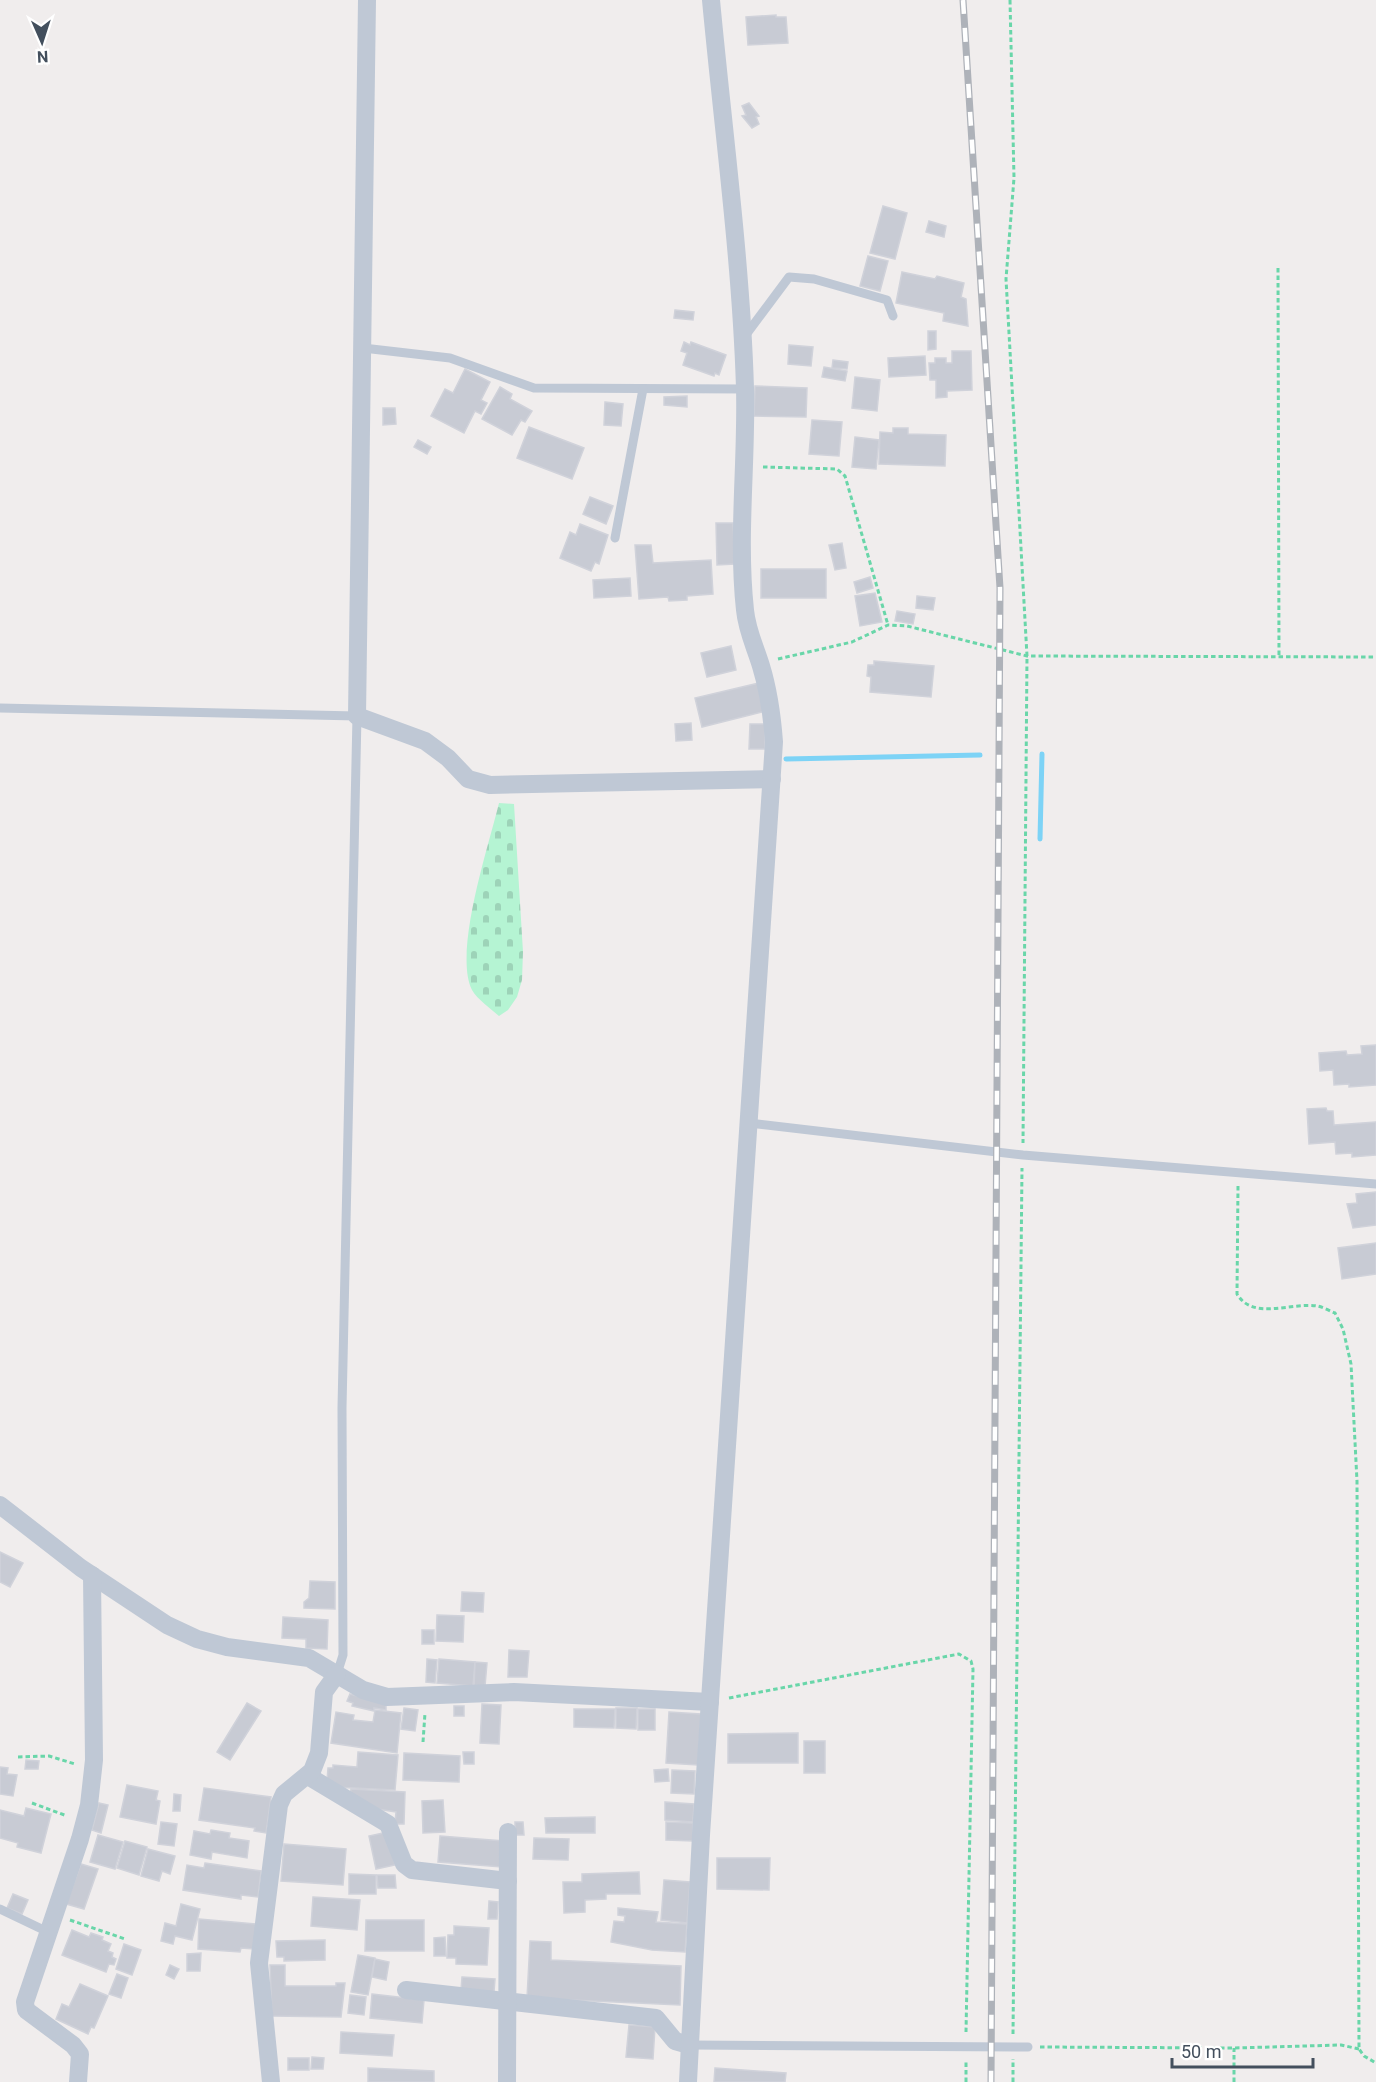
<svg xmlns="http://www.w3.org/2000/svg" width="1376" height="2082" viewBox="0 0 1376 2082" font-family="Roboto,sans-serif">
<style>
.cemetery{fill:url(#cemetery-stones)}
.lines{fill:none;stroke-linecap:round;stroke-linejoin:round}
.stream{stroke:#7dd3f6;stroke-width:5}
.building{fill:#c8cbd4;stroke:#d0d2da;stroke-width:1.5}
.path{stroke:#69d6a9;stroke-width:3;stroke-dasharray:4.5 3;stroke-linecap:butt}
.lane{stroke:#bfc8d5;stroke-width:9}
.street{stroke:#bfc8d5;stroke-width:18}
.rail-casing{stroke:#aeb2b9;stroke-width:7}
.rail{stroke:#fff;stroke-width:4.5;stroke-dasharray:14;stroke-linecap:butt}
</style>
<defs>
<pattern id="cemetery-stones" width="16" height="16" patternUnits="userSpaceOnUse" patternTransform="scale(1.5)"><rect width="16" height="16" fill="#b5f4d3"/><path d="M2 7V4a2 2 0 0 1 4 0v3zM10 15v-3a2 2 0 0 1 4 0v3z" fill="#9dd3b8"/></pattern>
</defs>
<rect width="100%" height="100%" fill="#f0eded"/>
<!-- cemetery -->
<path class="cemetery" d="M499 803 514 804 523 952 522 980 517 997 508 1010 499 1016C491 1009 477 999 472 990 453 952 489 845 499 803Z"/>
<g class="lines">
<!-- stream -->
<g class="stream">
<polyline points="786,759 980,755"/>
<polyline points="1040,839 1042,754"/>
</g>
</g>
<!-- building -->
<g class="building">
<polygon points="776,15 776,17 786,17 788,43 748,45 746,17"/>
<polygon points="749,103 759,116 756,117 759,124 752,128 742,116 746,115 742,106"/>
<polygon points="883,206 907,213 895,259 870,253"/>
<polygon points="929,221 946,226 944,237 926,232"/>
<polygon points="868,256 888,261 880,291 860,286"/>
<polygon points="902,272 935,279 937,276 964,283 961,297 966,299 968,326 943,321 944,313 896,303"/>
<polygon points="675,310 694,312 693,320 674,318"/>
<polygon points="928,331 936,331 936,349 928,350"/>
<polygon points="684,342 690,345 691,342 726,355 719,375 715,373 714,376 683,365 687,353 681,351"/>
<polygon points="789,345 813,347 811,366 788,364"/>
<polygon points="952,351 971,351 972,390 947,391 947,397 936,398 936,380 930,380 929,363 935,363 935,358 946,358 946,363 952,363"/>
<polygon points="925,356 926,375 889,377 888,358"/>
<polygon points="833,360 848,362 847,369 832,368"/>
<polygon points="824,367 847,371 845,381 822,377"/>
<polygon points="465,369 490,382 481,400 487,403 481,414 475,411 464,433 431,416 445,389 453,393"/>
<polygon points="855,377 880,380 877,411 852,408"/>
<polygon points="755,386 807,388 806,417 754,416"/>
<polygon points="500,387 512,394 510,399 532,411 525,422 521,420 512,435 482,419"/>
<polygon points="687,396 687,407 664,405 664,397"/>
<polygon points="605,402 623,404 621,426 604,425"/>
<polygon points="383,408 395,408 396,424 383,425"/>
<polygon points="812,420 842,422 839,456 809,454"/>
<polygon points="529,427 584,448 572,479 517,458"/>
<polygon points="893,428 908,428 908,434 946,435 945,466 879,464 880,432 893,433"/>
<polygon points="855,437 879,440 876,469 852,467"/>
<polygon points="418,440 431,447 427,454 414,447"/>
<polygon points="590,497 613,506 606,524 583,514"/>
<polygon points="716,523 733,523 735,564 717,565"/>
<polygon points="580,524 608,535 599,564 595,562 591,571 560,558 570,532 576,535"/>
<polygon points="842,543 846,568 835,570 829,545"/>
<polygon points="635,545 651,545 653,563 711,560 713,594 687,596 687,600 669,601 668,597 639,599"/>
<rect x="761" y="569" width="65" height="29"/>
<polygon points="870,577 873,588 857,593 854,582"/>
<polygon points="630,578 631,596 594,598 593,580"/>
<polygon points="875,593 882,622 860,626 855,596"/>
<polygon points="917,596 935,598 933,610 916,608"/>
<polygon points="897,611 915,614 913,624 895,621"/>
<polygon points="731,646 736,670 707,677 701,653"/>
<polygon points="874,661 934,666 931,697 870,692 871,677 867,676 868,665 874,665"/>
<polygon points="759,683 766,711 702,727 695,698"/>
<polygon points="691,723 692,740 676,741 675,724"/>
<polygon points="750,724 765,724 765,749 749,749"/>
<polygon points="1376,1045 1376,1085 1349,1087 1349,1084 1334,1085 1333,1070 1320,1071 1319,1053 1346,1051 1347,1055 1362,1054 1361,1046"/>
<polygon points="1326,1108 1327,1111 1333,1111 1334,1125 1376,1122 1376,1155 1352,1157 1352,1153 1336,1154 1335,1142 1309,1144 1307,1109"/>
<polygon points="1376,1192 1376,1225 1353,1228 1347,1204 1357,1203 1356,1194"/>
<polygon points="1376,1243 1376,1274 1342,1279 1338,1248"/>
<polygon points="0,1552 23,1563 10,1587 0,1582"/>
<polygon points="310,1581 335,1582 335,1609 304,1608 304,1602 309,1598"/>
<polygon points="462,1592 484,1593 483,1612 461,1611"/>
<polygon points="437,1615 464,1616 463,1642 436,1641"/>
<polygon points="283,1617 328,1620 327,1649 306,1648 306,1639 282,1638"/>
<rect x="422" y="1630" width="12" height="14"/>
<polygon points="509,1650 529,1651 527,1677 508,1677"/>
<polygon points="427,1659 437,1660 435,1683 426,1682"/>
<polygon points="439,1659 475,1662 473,1686 437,1683"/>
<polygon points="475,1662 487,1663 485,1686 474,1686"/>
<polygon points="350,1694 386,1704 386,1710 374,1708 374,1711 352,1706 353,1703 347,1701"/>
<polygon points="247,1703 261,1711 230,1760 217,1752"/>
<polygon points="482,1704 501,1705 499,1744 480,1743"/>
<rect x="454" y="1706" width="10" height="10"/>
<polygon points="404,1708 418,1710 415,1731 401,1729"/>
<polygon points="616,1708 637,1708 636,1729 616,1728"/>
<polygon points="574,1709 615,1709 614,1728 574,1727"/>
<rect x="638" y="1709" width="17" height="21"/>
<polygon points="375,1710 401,1713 397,1753 331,1743 336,1712 354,1715 353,1720 373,1722"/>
<polygon points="669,1712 701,1714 698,1765 666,1763"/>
<polygon points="798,1733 798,1763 728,1763 728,1734"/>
<rect x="804" y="1741" width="21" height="32"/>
<polygon points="358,1752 398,1755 395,1790 332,1787 327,1781 328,1768 333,1768 333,1765 357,1767"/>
<polygon points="463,1752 474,1752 474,1764 464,1764"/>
<polygon points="404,1753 460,1756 459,1782 403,1780"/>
<polygon points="26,1760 39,1761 38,1769 25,1769"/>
<polygon points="0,1767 8,1768 7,1774 17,1775 13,1796 0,1794"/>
<polygon points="668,1769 669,1781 655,1782 654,1770"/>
<polygon points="672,1770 695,1771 694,1794 671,1793"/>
<polygon points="127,1785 158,1791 156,1800 160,1801 156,1824 120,1817"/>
<polygon points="204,1788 271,1797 266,1833 254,1831 255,1828 199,1820"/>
<polygon points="351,1789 405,1792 404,1824 395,1824 396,1812 371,1808 350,1797"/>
<polygon points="174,1794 181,1795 180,1811 173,1811"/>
<polygon points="443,1800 445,1832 423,1833 422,1801"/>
<polygon points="665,1802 694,1804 693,1822 665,1820"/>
<polygon points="99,1803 108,1805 101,1833 92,1830"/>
<polygon points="26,1808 51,1814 41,1853 17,1847 18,1843 0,1838 0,1810 24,1816"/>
<polygon points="595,1817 595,1833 546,1833 545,1818"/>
<polygon points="161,1822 177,1824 174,1846 158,1844"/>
<polygon points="515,1822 523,1822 524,1835 515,1835"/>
<polygon points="666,1822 693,1823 693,1841 666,1840"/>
<polygon points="211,1830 230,1833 229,1838 249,1841 247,1858 212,1852 211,1859 190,1855 194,1831 210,1834"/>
<polygon points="388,1832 395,1865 376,1869 369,1836"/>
<polygon points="98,1835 123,1842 115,1869 90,1862"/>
<polygon points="440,1836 504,1841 502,1867 438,1862"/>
<polygon points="534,1838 569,1839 568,1860 533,1859"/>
<polygon points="125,1841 147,1847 139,1875 117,1868"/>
<polygon points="284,1844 346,1849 343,1885 281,1881"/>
<polygon points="148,1849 175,1856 170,1874 162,1871 159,1881 141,1876"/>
<polygon points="717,1858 770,1858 769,1890 717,1889"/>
<polygon points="205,1863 261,1871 258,1897 241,1895 241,1899 183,1890 187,1865 204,1868"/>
<polygon points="81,1864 98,1869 84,1909 66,1904"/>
<polygon points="639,1872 640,1894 606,1894 606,1899 585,1900 585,1912 564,1913 563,1882 582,1882 582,1874"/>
<polygon points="349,1874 376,1875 376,1894 349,1894"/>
<polygon points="377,1875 395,1875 396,1888 378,1888"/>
<polygon points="664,1880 690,1882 687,1923 661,1920"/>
<polygon points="13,1894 28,1900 22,1914 7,1908"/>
<polygon points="313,1897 360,1900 357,1930 311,1926"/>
<polygon points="489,1901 498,1902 497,1919 488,1919"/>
<polygon points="181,1904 200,1909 192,1940 175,1936 173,1944 161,1941 165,1923 176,1926"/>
<polygon points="618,1908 658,1912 656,1922 687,1924 685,1952 652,1950 611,1942 614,1921 624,1922 625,1916 618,1915"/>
<polygon points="199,1919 257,1924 254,1949 241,1948 240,1952 198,1949"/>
<polygon points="366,1920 424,1920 424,1951 365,1951"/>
<polygon points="454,1926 489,1928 487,1965 456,1964 456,1958 447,1958 448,1935 454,1935"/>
<polygon points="72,1930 89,1937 91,1933 103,1937 102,1940 111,1944 108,1951 113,1953 112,1957 116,1959 114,1965 109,1964 106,1972 62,1955"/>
<polygon points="445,1937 446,1956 434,1956 434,1938"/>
<polygon points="325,1940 325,1960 284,1961 284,1957 277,1957 276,1941"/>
<polygon points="530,1941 551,1942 551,1960 681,1966 680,2005 527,1998"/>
<polygon points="124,1944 141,1950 132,1975 116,1969"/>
<polygon points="201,1953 200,1971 187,1971 187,1954"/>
<polygon points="358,1955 375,1958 368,1995 351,1992"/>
<polygon points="375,1959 389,1962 386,1980 372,1977"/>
<polygon points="170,1965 179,1969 174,1979 166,1975"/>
<polygon points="270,1965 285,1965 285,1986 336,1986 336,1983 345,1983 341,2017 272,2016"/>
<polygon points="117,1974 128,1978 121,1998 109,1994"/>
<polygon points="462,1977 495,1979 494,1992 461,1990"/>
<polygon points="80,1984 108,1996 94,2028 91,2027 88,2034 56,2019 62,2004 69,2007"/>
<polygon points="372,1994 424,2000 422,2023 370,2018"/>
<polygon points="350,1995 366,1997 364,2015 348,2013"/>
<polygon points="629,2025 655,2027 653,2059 626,2057"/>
<polygon points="341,2032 394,2035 392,2056 340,2053"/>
<polygon points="312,2057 324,2058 323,2069 311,2069"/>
<rect x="288" y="2058" width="21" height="12"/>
<polygon points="368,2068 434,2071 434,2082 368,2082"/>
<polygon points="715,2068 786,2073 785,2082 714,2082"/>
</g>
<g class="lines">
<!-- path -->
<g class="path">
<polyline points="1010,0 1014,178 1006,279 1027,656 1023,1143"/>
<polyline points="1278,268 1279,657"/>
<polyline points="763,467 837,469 845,476 888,625"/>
<polyline points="778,659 852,642 888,625 907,626 1027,656 1376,657"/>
<path d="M1238 1186 1237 1294C1253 1321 1291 1302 1317 1306 1323 1307 1330 1311 1335 1313L1343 1329 1351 1364 1357 1481 1359 2049 1364 2056 1376 2063"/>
<polyline points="729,1698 959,1654 971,1661 973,1669 966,2032"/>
<polyline points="423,1742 425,1713"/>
<polyline points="18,1757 49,1756 75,1764"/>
<polyline points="32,1803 67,1816"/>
<polyline points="70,1920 125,1939"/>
<polyline points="1013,2034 1022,1168"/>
<polyline points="1040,2047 1234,2048 1341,2045 1359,2049"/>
<polyline points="966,2082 966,2060"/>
<polyline points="1013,2082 1013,2059"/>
<polyline points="1234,2082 1234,2048"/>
</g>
<!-- lane -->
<g class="lane">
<polyline points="745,336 789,277 814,279 887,300 893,316"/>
<polyline points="363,348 450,358 534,388 745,389"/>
<polyline points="615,538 643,389"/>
<polyline points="0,708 357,716 342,1408 343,1655 337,1674"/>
<polyline points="749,1123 1023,1155 1376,1184"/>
<polyline points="0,1909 48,1932"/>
<polyline points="689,2045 1028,2047"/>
</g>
<!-- street -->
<g class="street">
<polyline points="367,0 357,716 425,741 448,758 468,779 490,785 772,779"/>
<polyline points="0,1505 81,1568 167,1625 197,1639 227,1647 309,1658 363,1690 387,1697 514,1692 710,1702"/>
<polyline points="308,1776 388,1824 404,1864 412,1870 508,1881"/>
<polyline points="406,1990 656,2018 675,2041 689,2045"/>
<polyline points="78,2082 80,2054 73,2045 26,2010 25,2002 80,1839 89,1805 94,1760 92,1575"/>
<polyline points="271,2082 259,1963 279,1805 284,1794 312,1771 319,1753 324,1692 337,1674"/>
<polyline points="507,2082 508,1832"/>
<path d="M688 2082 701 1835 774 742C772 715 769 692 761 666 755 646 747 631 745 610 737 536 747 462 745 388 741 259 723 129 711 0"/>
</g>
<!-- rail casing -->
<g class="rail-casing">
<polyline id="rail" points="963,0 1000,588 991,2082"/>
</g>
<!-- rail -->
<use href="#rail" class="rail"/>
</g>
<!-- north arrow -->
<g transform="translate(42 42) rotate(177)" stroke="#ffffff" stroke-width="4.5" paint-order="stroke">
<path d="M0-4.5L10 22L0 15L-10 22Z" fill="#434f5d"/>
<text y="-9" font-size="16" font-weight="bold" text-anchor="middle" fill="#434f5d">N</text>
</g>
<!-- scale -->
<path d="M1172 2058v9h141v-9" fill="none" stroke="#434f5d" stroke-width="3"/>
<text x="1181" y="2058" font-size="18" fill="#434f5d" stroke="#ffffff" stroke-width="4.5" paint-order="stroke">50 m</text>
</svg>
